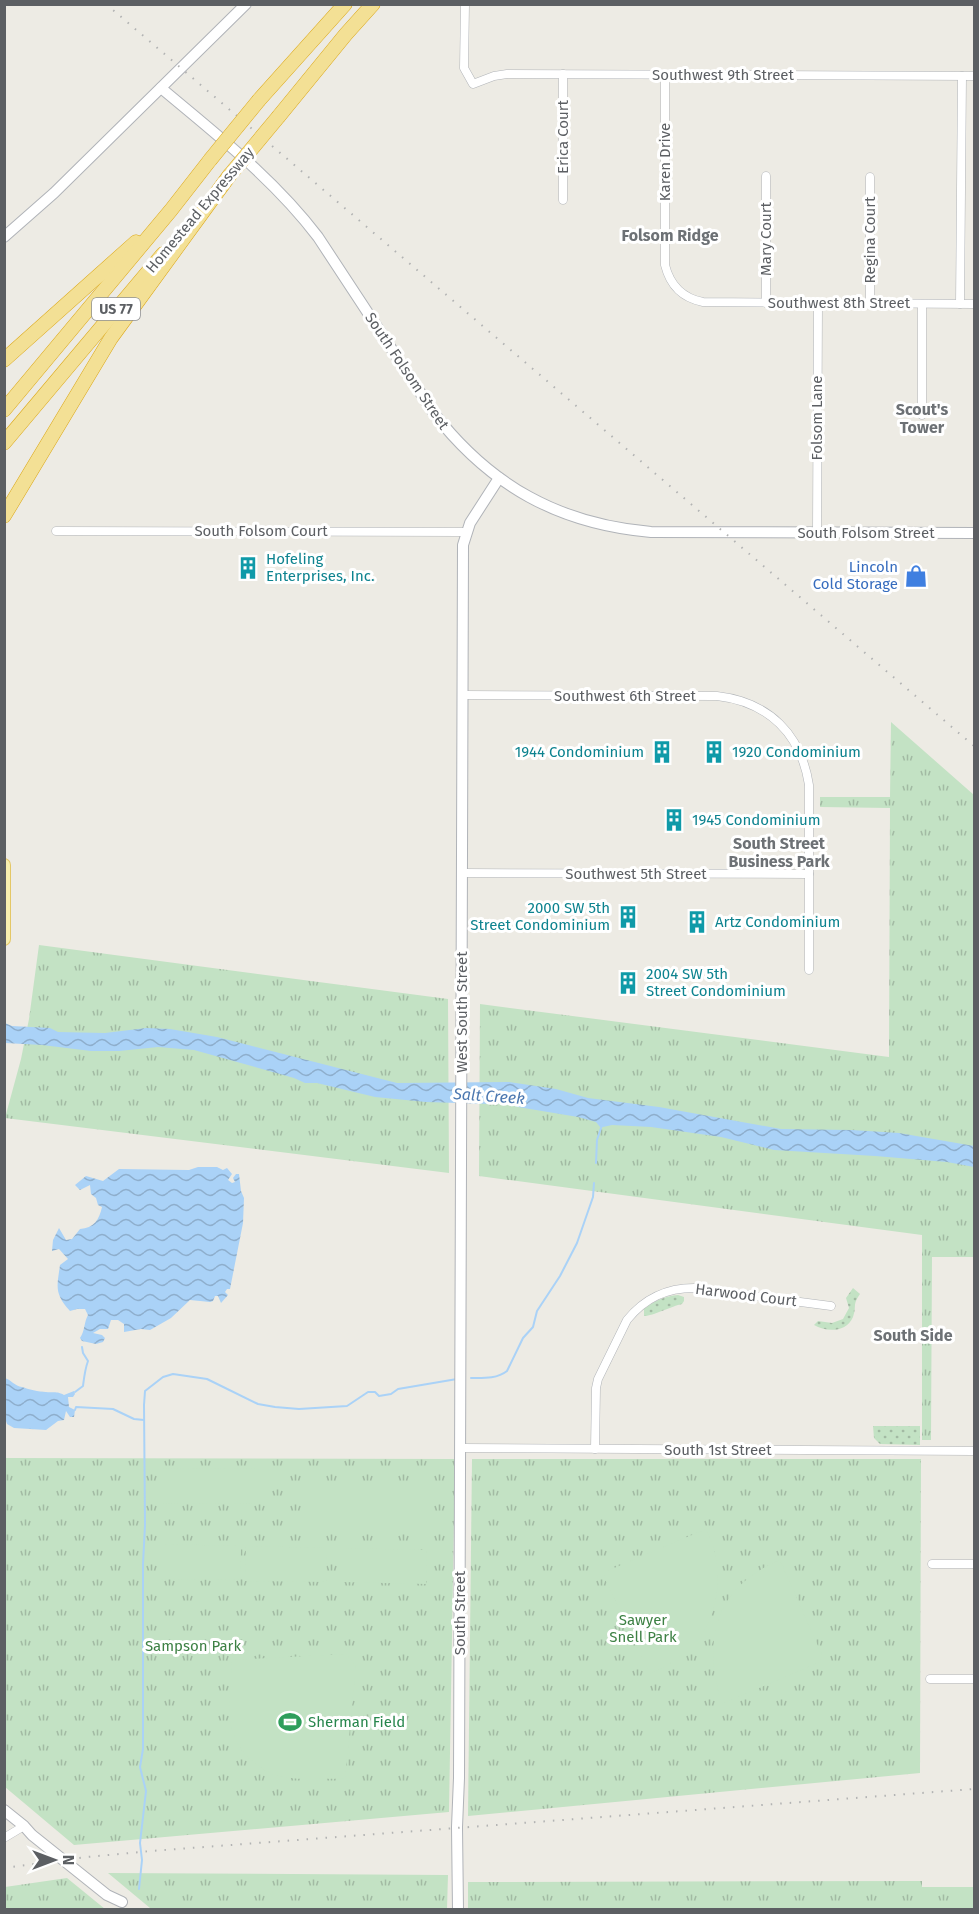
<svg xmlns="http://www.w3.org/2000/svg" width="979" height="1914" viewBox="0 0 979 1914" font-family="'Fira Sans',sans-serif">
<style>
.grass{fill:url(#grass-dots)}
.park{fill:url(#park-tufts)}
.pitch{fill:#c3e2c4}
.water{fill:url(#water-waves)}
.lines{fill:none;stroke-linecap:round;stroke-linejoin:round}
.stream{stroke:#aad2f7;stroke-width:2}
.street-casing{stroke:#b1b4b8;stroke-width:9}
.secondary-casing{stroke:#b0b3b8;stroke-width:12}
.primary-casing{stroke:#e4c766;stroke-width:14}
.highway-casing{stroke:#dca715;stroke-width:15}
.street{stroke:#fff;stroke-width:8}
.secondary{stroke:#fff;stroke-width:10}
.primary{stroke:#f7efaf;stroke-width:12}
.highway{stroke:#f3e095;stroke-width:14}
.rail{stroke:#b2b3b3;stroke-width:2;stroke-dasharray:1.5 8;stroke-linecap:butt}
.highway-bridge-casing{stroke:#dca715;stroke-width:15;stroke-linecap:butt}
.highway-bridge{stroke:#f3e095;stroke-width:14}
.labels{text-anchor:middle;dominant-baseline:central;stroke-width:6;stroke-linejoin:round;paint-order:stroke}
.shield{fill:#fff;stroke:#8d8f92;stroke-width:1.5}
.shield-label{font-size:14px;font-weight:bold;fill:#5c5f63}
.street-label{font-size:15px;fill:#5c5f63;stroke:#fff}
.culture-label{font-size:15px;fill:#0d838f;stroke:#fff;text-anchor:start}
.shop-label{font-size:15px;fill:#366cbe;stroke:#fff;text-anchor:end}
.park-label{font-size:15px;fill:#3d8144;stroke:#fff}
.leisure-label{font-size:15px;fill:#27864d;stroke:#fff;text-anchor:start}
.neighbourhood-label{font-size:16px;font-weight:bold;fill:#6d7175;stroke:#fff}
.water-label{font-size:16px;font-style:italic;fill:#4c78b0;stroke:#fff}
</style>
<defs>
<pattern id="grass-dots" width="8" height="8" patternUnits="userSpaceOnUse" patternTransform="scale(1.5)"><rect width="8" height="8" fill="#c3e2c4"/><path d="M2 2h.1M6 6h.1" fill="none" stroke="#a2baa3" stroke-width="1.8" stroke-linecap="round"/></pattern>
<pattern id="park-tufts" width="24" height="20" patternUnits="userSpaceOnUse" patternTransform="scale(1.5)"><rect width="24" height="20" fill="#c3e2c4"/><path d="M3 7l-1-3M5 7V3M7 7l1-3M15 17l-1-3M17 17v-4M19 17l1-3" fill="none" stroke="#a2baa3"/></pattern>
<pattern id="water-waves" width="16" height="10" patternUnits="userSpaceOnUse" patternTransform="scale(1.5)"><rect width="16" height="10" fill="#aad2f7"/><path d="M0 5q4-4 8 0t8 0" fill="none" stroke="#8eaecc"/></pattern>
</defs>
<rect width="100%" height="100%" fill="#edebe4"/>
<!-- grass -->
<g class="grass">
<path d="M853 1288 860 1294C852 1305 857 1306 853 1317 846 1333 826 1332 814 1325L818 1321 832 1323 843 1319 849 1308 846 1298Z"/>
<path d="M678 1295 684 1297V1301L682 1304C672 1306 650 1317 644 1316V1309C654 1301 665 1296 678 1295Z"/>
<polygon points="873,1426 920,1426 920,1445 880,1444 874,1438"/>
</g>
<!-- park -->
<g class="park">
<polygon points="891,722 974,795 974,1257 932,1257 931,1440 922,1440 922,1235 479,1176 480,1004 889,1057 890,808 820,807 820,797 890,797"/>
<polygon points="39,945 448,999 449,1173 5,1118 21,1059 29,1019"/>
<polygon points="4,1458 455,1459 449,1812 74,1845 5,1787"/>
<polygon points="472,1459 921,1459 920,1773 468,1816"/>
<polygon points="108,1873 448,1875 447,1909 150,1908"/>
<polygon points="67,1878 105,1909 5,1909 5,1887"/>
<polygon points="922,1881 922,1887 974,1887 974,1909 468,1909 468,1882"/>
</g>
<!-- pitch -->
<g class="pitch">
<polygon points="162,1468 266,1469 266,1504 162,1503"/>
<rect x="308" y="1489" width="124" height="42"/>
<path d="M706 1529C711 1540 716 1551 717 1564 721 1594 712 1629 689 1649 678 1660 664 1667 650 1674L604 1577 607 1571Z"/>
<polygon points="160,1544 241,1546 240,1580 160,1579"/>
<polygon points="246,1546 327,1548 326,1582 245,1581"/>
<polygon points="343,1548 427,1550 426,1584 343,1582"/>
<path d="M780 1560 822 1655 820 1662 722 1704C702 1641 714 1587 780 1560Z"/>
<path d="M346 1654 356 1666 345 1779C324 1778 300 1781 279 1776 269 1774 259 1767 251 1760 221 1733 230 1696 232 1660Z"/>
</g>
<!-- water -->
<g class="water">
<polygon points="5,1023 12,1026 50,1028 58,1032 105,1033 146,1028 170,1029 217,1037 397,1083 509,1082 556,1089 588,1098 659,1107 781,1129 852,1130 899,1133 974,1146 974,1167 947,1162 875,1156 774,1150 721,1137 651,1127 612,1125 603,1127 600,1127 596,1122 578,1117 518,1107 503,1103 491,1104 426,1102 375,1097 317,1083 305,1083 294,1078 194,1050 158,1047 119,1051 91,1051 42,1045 5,1043"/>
<path d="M198 1167H217L223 1170 227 1168 232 1174 228 1180 232 1183 235 1182 233 1178 236 1174H239L241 1191 244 1198 243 1223 230 1289H227L225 1292 228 1295 221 1303 218 1296H215L213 1301 210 1302 190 1300 171 1318 150 1330 141 1329 124 1332V1324L118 1320H111L108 1329H100L93 1333 102 1335 105 1338 103 1342 96 1344 82 1341 80 1338C85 1331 84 1322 88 1315L85 1309H77L70 1311C54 1293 57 1287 60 1265L68 1259 59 1249 52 1251 53 1240 59 1228 66 1240 72 1239 80 1229C94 1228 99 1220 102 1207L98 1205 96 1198 91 1194 90 1185 80 1190 75 1185 86 1176 103 1181 119 1169 189 1170Z"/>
<path d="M5 1378C11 1380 15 1386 22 1387 28 1389 39 1392 46 1392 54 1393 57 1391 64 1395L74 1391 75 1394 73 1397H68L69 1407 75 1410 74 1417H70L66 1411 64 1420 58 1421 46 1430 14 1428 7 1424 5 1418Z"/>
</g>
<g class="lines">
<!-- stream -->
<g class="stream">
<polyline points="596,1163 597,1140 602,1125"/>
<path d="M471 1378C483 1378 497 1379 507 1371L523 1338 533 1327 537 1311 560 1276 577 1243 593 1197 594 1183"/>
<path d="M75 1392 83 1386C84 1378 85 1369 88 1361L83 1353 82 1347"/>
<polyline points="75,1410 76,1407 113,1409 134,1419 144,1420"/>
<polyline points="139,1889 142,1860 140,1843 146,1791 140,1767 143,1749 143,1564 145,1525 144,1405 145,1391 163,1377 173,1374 207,1379 258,1404 275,1407 299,1409 347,1406 368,1392 375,1392 379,1396 391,1394 398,1389 457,1379"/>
</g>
<!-- street casing -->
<g class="street-casing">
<g id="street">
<polyline points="465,4 464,68 473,84 494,76 507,74 974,76"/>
<polyline points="563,74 563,200"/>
<path d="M665 75V265C670 285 682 298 703 302L974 304"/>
<polyline points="766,176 766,303"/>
<polyline points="870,303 870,177"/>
<polyline points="922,304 922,415"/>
<polyline points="960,304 962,76"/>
<polyline points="56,531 466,532"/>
<polyline points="817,533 818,303"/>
<path d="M464 695 717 696C769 702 801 734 809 785V970"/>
<polyline points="462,873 809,874"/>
<polyline points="461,1448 974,1451"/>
<path d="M595 1449 596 1388 598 1379 627 1320C645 1298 666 1288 694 1288L831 1306"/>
<polyline points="932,1564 974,1564"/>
<polyline points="930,1679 974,1679"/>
<polyline points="4,1838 24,1826"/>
</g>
</g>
<!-- secondary casing -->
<g class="secondary-casing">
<g id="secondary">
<path d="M161 88C217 135 274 179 318 237L433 412C490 486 559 524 651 532L974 533"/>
<polyline points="4,237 54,193 246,4"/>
<polyline points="4,1810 24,1826 32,1835 107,1895 122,1902"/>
<polyline points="458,1910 457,1827 459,1778 463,545 470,523 499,478"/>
</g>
</g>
<!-- primary casing -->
<g class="primary-casing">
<polyline id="primary" points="4,865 4,939"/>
</g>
<!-- highway casing -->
<g class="highway-casing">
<g id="highway">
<polyline points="259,100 345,4"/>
<polyline points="279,116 346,34 373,4"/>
<polyline points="4,360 136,242"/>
<polyline points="4,410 171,210 210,160"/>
<polyline points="4,443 163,254"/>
<polyline points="4,516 111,338 229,176"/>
</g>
</g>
<!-- street -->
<use href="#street" class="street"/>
<!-- secondary -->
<use href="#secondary" class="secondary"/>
<!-- primary -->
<use href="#primary" class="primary"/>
<!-- highway -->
<use href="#highway" class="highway"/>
<!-- rail -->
<g class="rail">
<polyline points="106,4 974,746"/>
<polyline points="4,1868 87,1857 151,1851 974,1789"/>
</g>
<!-- highway-bridge casing -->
<g class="highway-bridge-casing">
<g id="highway-bridge">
<polyline points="210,160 259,100"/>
<polyline points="229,176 279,116"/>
</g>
</g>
<!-- highway-bridge -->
<use href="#highway-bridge" class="highway-bridge"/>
</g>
<!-- icons -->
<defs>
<g id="building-bare" transform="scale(1.8)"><path d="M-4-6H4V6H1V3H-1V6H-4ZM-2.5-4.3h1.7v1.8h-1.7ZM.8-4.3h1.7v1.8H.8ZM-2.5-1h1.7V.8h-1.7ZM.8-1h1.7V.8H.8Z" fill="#0f9aa8" stroke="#fff" stroke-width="2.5" paint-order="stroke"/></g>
<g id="shop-bare" transform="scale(1.8)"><path d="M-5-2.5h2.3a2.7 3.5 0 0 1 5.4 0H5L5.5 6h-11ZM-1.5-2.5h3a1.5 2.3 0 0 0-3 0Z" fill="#3f7fe0" stroke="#fff" stroke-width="2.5" paint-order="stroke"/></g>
<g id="stadium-bare" transform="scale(1.8)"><path d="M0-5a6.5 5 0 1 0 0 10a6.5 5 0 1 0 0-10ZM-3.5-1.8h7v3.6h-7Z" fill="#2e9e5b" stroke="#fff" stroke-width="2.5" paint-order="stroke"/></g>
</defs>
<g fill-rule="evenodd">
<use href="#building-bare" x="248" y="568"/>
<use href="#shop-bare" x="916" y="576"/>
<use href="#building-bare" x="662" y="752"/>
<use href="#building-bare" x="714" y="752"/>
<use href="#building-bare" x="674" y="820"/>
<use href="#building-bare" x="628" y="917"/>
<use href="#building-bare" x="697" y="922"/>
<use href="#building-bare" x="628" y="983"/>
<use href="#stadium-bare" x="290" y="1722"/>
</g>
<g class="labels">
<!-- shield labels -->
<rect class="shield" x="92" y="298" width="48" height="22" rx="4.5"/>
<g class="shield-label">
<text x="116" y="309">US 77</text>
</g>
<!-- street labels -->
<g class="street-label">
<text x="723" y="75">Southwest 9th Street</text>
<text transform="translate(563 137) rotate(-90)">Erica Court</text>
<text transform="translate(665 162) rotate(-90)">Karen Drive</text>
<text transform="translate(200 210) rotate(-50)">Homestead Expressway</text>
<text transform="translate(766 239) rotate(-90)">Mary Court</text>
<text transform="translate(870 240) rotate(-90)">Regina Court</text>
<text x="839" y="303">Southwest 8th Street</text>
<text transform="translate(407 371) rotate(56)">South Folsom Street</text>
<text transform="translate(817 418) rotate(-90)">Folsom Lane</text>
<text x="261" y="531">South Folsom Court</text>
<text x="866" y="533">South Folsom Street</text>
<text x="625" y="696">Southwest 6th Street</text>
<text x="636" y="874">Southwest 5th Street</text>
<text transform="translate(462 1012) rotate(-90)">West South Street</text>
<text transform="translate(746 1295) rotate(7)">Harwood Court</text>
<text x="718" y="1450">South 1st Street</text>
<text transform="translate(460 1613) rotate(-90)">South Street</text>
</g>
<!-- culture labels -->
<g class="culture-label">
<text x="266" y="559">Hofeling<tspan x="266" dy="17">Enterprises, Inc.</tspan></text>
<text x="644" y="752" text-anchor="end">1944 Condominium</text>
<text x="732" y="752">1920 Condominium</text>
<text x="692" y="820">1945 Condominium</text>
<text x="610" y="908" text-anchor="end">2000 SW 5th<tspan x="610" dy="17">Street Condominium</tspan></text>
<text x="715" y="922">Artz Condominium</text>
<text x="646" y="974">2004 SW 5th<tspan x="646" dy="17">Street Condominium</tspan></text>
</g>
<!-- shop labels -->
<g class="shop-label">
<text x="898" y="567">Lincoln<tspan x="898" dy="17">Cold Storage</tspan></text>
</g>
<!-- park labels -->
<g class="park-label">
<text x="643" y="1620">Sawyer<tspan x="643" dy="17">Snell Park</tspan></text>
<text x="193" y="1646">Sampson Park</text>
</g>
<!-- leisure labels -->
<g class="leisure-label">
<text x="308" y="1722">Sherman Field</text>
</g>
<!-- neighbourhood labels -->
<g class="neighbourhood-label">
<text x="670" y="235">Folsom Ridge</text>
<text x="922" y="409">Scout's<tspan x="922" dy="18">Tower</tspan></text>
<text x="779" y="843">South Street<tspan x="779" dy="18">Business Park</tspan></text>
<text x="913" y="1335">South Side</text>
</g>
<!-- water labels -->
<g class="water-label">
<text transform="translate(489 1096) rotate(4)">Salt Creek</text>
</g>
</g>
<!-- border -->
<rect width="979" height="1914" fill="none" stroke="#5c5f63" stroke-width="12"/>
<!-- north arrow -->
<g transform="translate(54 1860) rotate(90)" stroke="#ffffff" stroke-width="4.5" paint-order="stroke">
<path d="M0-4.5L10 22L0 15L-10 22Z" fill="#5c5f63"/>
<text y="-9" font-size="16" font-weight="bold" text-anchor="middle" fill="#5c5f63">N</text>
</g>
</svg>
